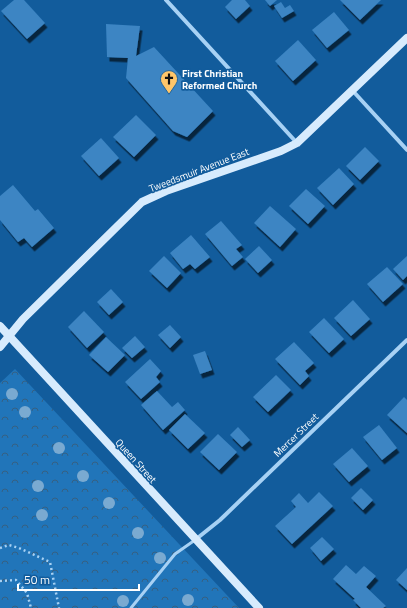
<svg xmlns="http://www.w3.org/2000/svg" width="407" height="608" viewBox="0 0 407 608" font-family="'Titillium Web',sans-serif">
<style>
.park{fill:url(#park-crowns)}
.building{fill:#3c85c3;filter:url(#shadow)}
.lines{fill:none;stroke-linecap:round;stroke-linejoin:round}
.path{stroke:#a7d1f4;stroke-width:2.5;stroke-dasharray:2 3;stroke-linecap:butt}
.lane{stroke:#a7d1f4;stroke-width:3}
.street{stroke:#a7d1f4;stroke-width:4}
.secondary{stroke:#d7ebfd;stroke-width:8}
.tree{fill:#7aaad1}
.labels{text-anchor:middle;dominant-baseline:central;stroke-width:3.5;stroke-linejoin:round;paint-order:stroke}
.poi-label{font-size:10px;font-weight:bold;fill:#fff;stroke:#125c9c;text-anchor:start}
.street-label{font-size:10px;fill:#fff;stroke:#125c9c}
</style>
<defs>
<pattern id="park-crowns" width="20" height="18" patternUnits="userSpaceOnUse"><rect width="20" height="18" fill="#2175b9"/><path d="M2 6a3 3 0 1 1 6 0M12 15a3 3 0 1 1 6 0" fill="none" stroke="#366082"/></pattern>
<filter id="shadow"><feDropShadow dx="2.5" dy="4.5" stdDeviation="0" flood-color="#0009"/></filter>
</defs>
<rect width="100%" height="100%" fill="#125c9c"/>
<!-- park -->
<polygon class="park" points="15,369 239,608 0,608 0,383"/>
<!-- building -->
<g class="building">
<polygon points="14,0 24,0 45,23 27,39 1,11"/>
<polygon points="232,0 245,0 250,6 236,19 225,7"/>
<polygon points="265,0 277,0 270,6"/>
<polygon points="340,0 381,0 360,20"/>
<polygon points="281,2 285,8 290,5 294,11 282,18 274,6"/>
<polygon points="334,12 349,30 327,48 312,30"/>
<polygon points="106,24 140,26 136,56 154,47 213,111 187,137 173,131 126,78 128,58 107,57"/>
<polygon points="298,40 316,60 293,81 275,61"/>
<polygon points="136,115 156,135 134,157 113,137"/>
<polygon points="101,138 119,158 99,176 81,156"/>
<polygon points="365,147 379,161 360,180 346,166"/>
<polygon points="339,168 354,184 333,205 317,188"/>
<polygon points="13,185 35,211 38,209 54,228 32,247 24,238 18,242 0,220 0,196"/>
<polygon points="306,189 325,206 308,224 289,206"/>
<polygon points="270,206 296,229 280,247 254,223"/>
<polygon points="221,221 242,245 236,249 243,257 232,266 205,234"/>
<polygon points="191,235 210,257 195,269 190,264 183,269 170,253"/>
<polygon points="259,246 272,260 258,273 245,259"/>
<polygon points="164,256 181,273 167,288 149,271"/>
<polygon points="407,256 407,276 403,280 393,269"/>
<polygon points="387,267 403,284 383,302 367,284"/>
<polygon points="111,289 123,302 109,315 97,302"/>
<polygon points="353,300 370,319 351,336 334,318"/>
<polygon points="84,311 104,332 87,348 68,327"/>
<polygon points="324,318 344,339 329,353 309,332"/>
<polygon points="170,325 181,337 170,348 158,335"/>
<polygon points="135,336 145,347 132,358 122,348"/>
<polygon points="106,337 125,355 108,372 89,355"/>
<polygon points="294,342 314,363 305,371 309,376 300,385 275,359"/>
<polygon points="205,351 212,370 200,374 193,355"/>
<polygon points="150,359 161,371 156,377 160,382 141,399 125,382"/>
<polygon points="276,375 291,390 268,412 253,397"/>
<polygon points="157,391 172,407 178,402 185,410 163,430 141,405"/>
<polygon points="404,397 407,400 407,433 387,415"/>
<polygon points="185,414 205,433 188,449 169,430"/>
<polygon points="379,425 397,448 382,460 363,437"/>
<polygon points="238,427 250,440 242,447 230,435"/>
<polygon points="218,434 237,452 219,470 200,452"/>
<polygon points="352,448 368,466 349,482 333,464"/>
<polygon points="361,488 373,500 363,510 351,498"/>
<polygon points="319,492 333,506 292,544 275,526 296,507 291,501 299,493 308,503"/>
<polygon points="322,537 334,549 321,561 310,548"/>
<polygon points="346,565 356,574 364,566 376,576 366,587 386,606 383,608 361,608 353,600 355,599 333,579"/>
<polygon points="407,568 407,590 396,580"/>
</g>
<g class="lines">
<!-- path -->
<g class="path">
<polyline points="0,548 9,545 19,548 50,562 59,608"/>
<polyline points="0,581 16,580 27,593 31,608"/>
</g>
<!-- lane -->
<polyline class="lane" points="131,608 175,554 195,540"/>
<!-- street -->
<g class="street">
<polyline points="166,0 297,143"/>
<polyline points="352,90 407,150"/>
<polyline points="195,540 220,520 407,340"/>
</g>
<!-- secondary -->
<g class="secondary">
<polyline points="0,326 259,608"/>
<polyline points="0,347 23,319 142,202 166,191 281,151 297,143 407,38"/>
</g>
</g>
<!-- trees -->
<g class="tree">
<circle cx="12" cy="394" r="6"/>
<circle cx="25" cy="412" r="6"/>
<circle cx="59" cy="448" r="6"/>
<circle cx="83" cy="476" r="6"/>
<circle cx="38" cy="486" r="6"/>
<circle cx="109" cy="503" r="6"/>
<circle cx="42" cy="515" r="6"/>
<circle cx="138" cy="533" r="6"/>
<circle cx="160" cy="558" r="6"/>
<circle cx="188" cy="600" r="6"/>
<circle cx="123" cy="601" r="6"/>
</g>
<!-- icons -->
<defs>
<g id="church-pin" transform="scale(0.9)"><path d="M0 17L-7.5 6A9.5 9.5 0 1 1 7.5 6Z" fill="#ffc66a" stroke="#125c9c"/><path d="M-1.2-6h2.4v3.5h3.3v2.4h-3.3V6h-2.4V-.1h-3.3v-2.4h3.3Z" fill="#111"/></g>
</defs>
<g fill-rule="evenodd">
<use href="#church-pin" x="169" y="79"/>
</g>
<g class="labels">
<!-- poi labels -->
<g class="poi-label">
<text x="182" y="73">First Christian<tspan x="182" dy="12">Reformed Church</tspan></text>
</g>
<!-- street labels -->
<g class="street-label">
<text transform="translate(199 170) rotate(-21)">Tweedsmuir Avenue East</text>
<text transform="translate(296 435) rotate(-44)">Mercer Street</text>
<text transform="translate(136 461) rotate(48)">Queen Street</text>
</g>
</g>
<!-- scale -->
<path d="M18 584v6h121v-6" fill="none" stroke="#ffffff" stroke-width="2"/>
<text x="24" y="584" font-size="12" fill="#ffffff" stroke="#125c9c" stroke-width="3" paint-order="stroke">50 m</text>
</svg>
